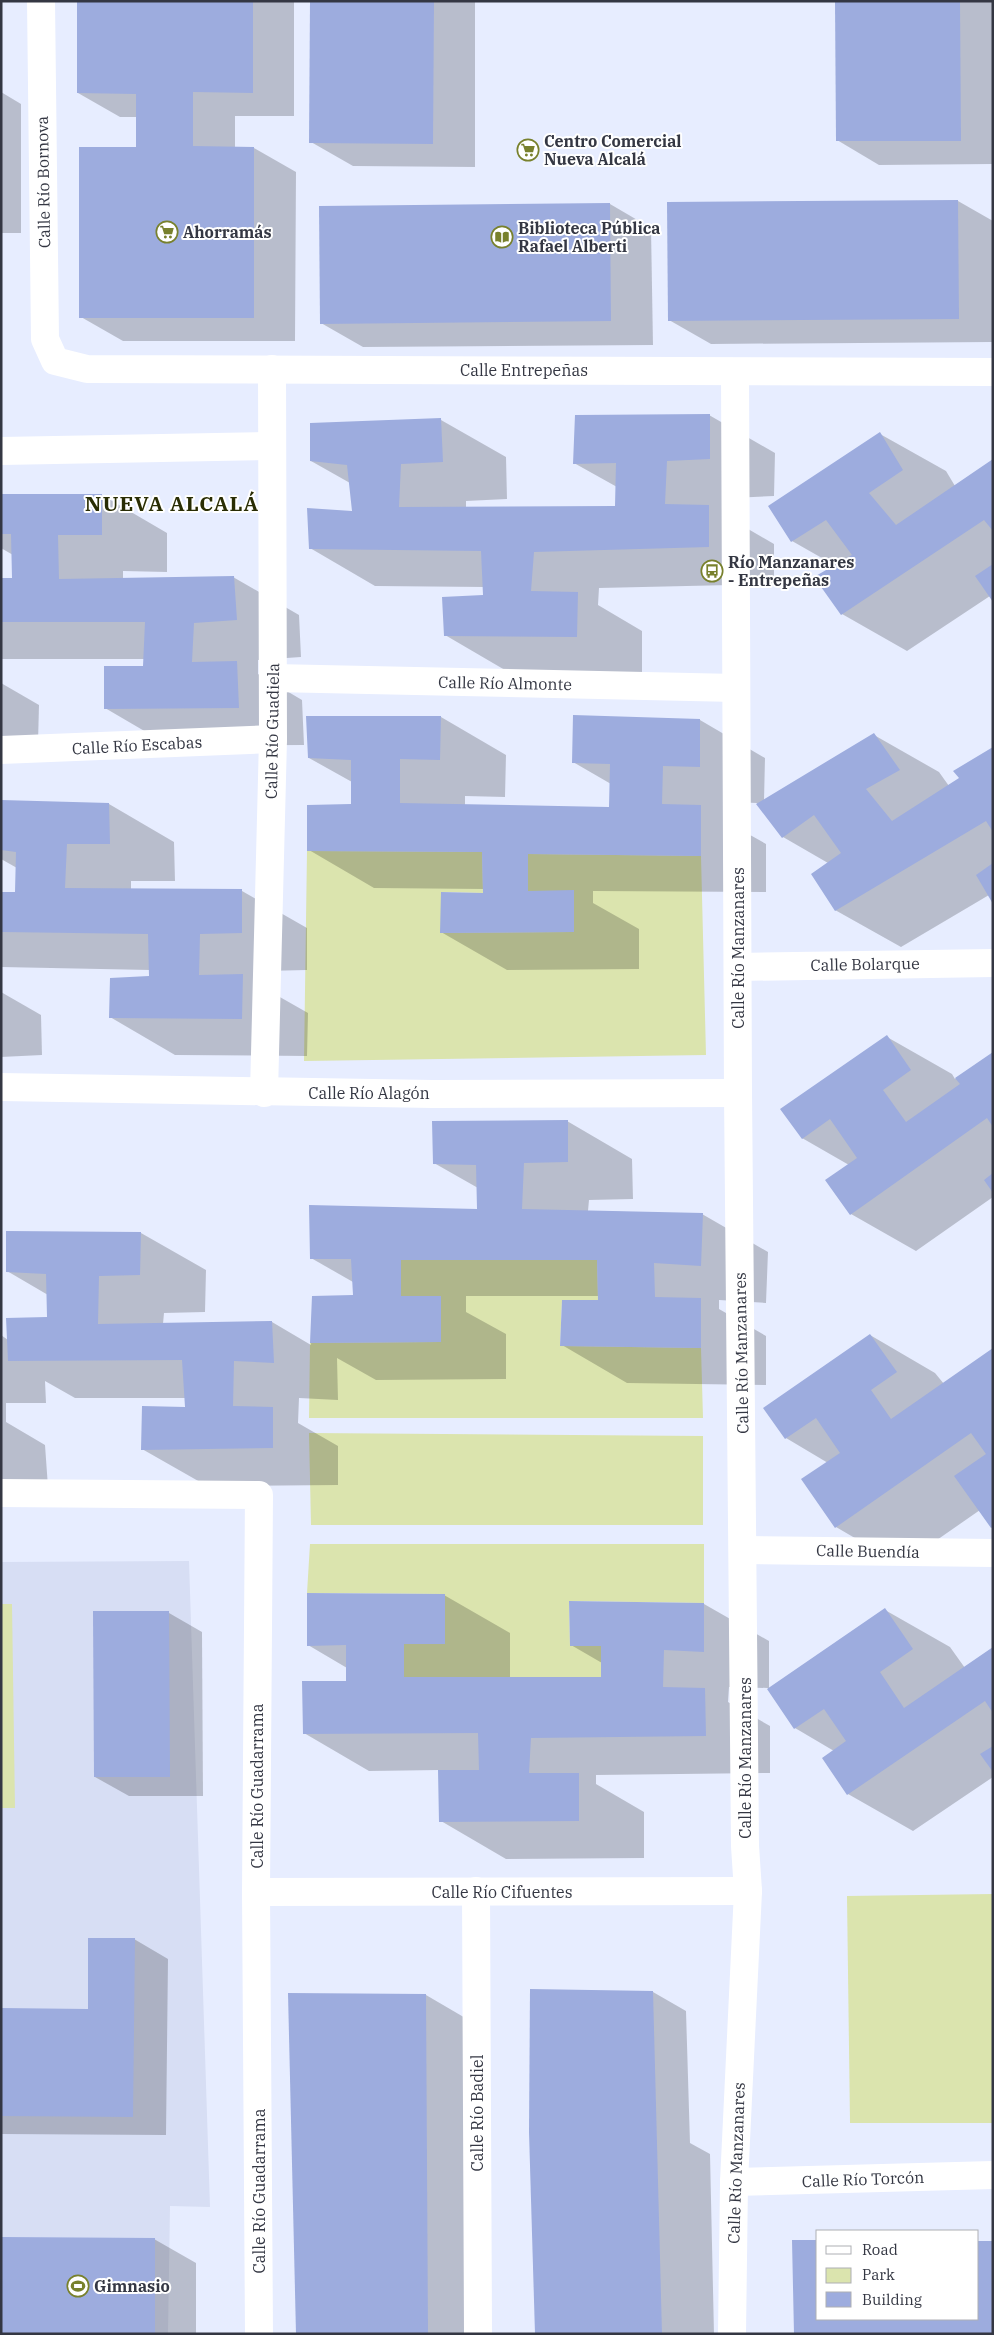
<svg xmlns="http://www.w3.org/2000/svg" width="994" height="2335" viewBox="0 0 994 2335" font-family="'IBM Plex Serif',serif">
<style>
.built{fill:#d7def4}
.green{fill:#dbe4ae}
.shadow{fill:#0003}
.building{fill:#9dacde}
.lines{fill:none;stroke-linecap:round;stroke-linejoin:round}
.minor{stroke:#fff;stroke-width:28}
.labels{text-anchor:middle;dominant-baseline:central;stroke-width:4;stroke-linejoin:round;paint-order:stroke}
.poi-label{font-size:16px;font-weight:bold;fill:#343743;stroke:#fff;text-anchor:start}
.street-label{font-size:16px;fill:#343743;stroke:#fff}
.district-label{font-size:21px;font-weight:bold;letter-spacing:1px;fill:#292d04;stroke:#fff}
</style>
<rect width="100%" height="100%" fill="#e7edff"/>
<!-- built -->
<polygon class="built" points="189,1561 210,2207 170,2206 168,2334 1,2334 1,1562"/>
<!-- green -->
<g class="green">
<polygon points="307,851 482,852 483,893 441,892 441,933 574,932 574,891 528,891 528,854 701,856 706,1055 304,1061"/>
<polygon points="401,1260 597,1260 598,1300 562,1300 560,1346 701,1348 703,1418 309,1418 310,1343 441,1342 441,1296 401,1296"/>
<polygon points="309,1433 703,1436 703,1525 311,1525"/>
<polygon points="310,1544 704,1544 704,1603 569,1601 570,1646 601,1646 601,1677 404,1677 404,1644 445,1644 445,1594 307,1593"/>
<polygon points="1,1604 12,1604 15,1808 1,1808"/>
<polygon points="993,1894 993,2123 850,2123 847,1896"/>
</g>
<!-- shadow -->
<g class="shadow">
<polygon points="78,1 294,1 294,116 235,116 235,148 254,148 296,172 295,341 123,341 81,317 137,148 137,117 120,117 78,93"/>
<polygon points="311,1 475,1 475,167 353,166 311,142"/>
<polygon points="837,1 993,1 993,164 879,165 837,140"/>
<polygon points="1,92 21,104 21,233 1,233"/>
<polygon points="958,201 993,221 993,342 711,344 669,320"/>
<polygon points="610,204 651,228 653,345 363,347 321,323"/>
<polygon points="709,415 775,453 774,496 732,498 731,519 774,544 774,584 599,588 598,605 642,631 642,674 510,673 445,635 484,596 484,587 375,586 310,548 353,512 350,483 311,461 441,420 506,457 507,499 466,501 466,508 616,507 617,487 574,463"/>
<polygon points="880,434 946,471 955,486 993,460 993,600 990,596 907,651 842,614 836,566 792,541"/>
<polygon points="1,495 102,495 167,533 167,572 123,571 123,579 233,577 299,615 301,657 258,660 258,674 302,700 304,745 170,746 105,708 144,667 145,659 1,659 1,580 13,580 13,555 1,548"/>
<polygon points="1,683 39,705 38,743 1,744"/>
<polygon points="441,717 506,755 505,797 465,796 465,805 611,809 611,784 573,762 700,720 765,758 764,801 874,735 939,772 949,786 961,779 993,748 993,901 989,895 901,947 835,910 828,863 783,837 757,803 728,802 727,822 766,844 766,892 593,891 593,903 639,929 639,969 507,970 441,932 484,895 484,889 374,888 309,850 352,806 352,782 309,758"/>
<polygon points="1,801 109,804 174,842 175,881 131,881 131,890 242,891 307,928 307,970 265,971 264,988 308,1013 307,1056 175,1055 110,1017 150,977 150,970 1,967 1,893 16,893 17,868 1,859"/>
<polygon points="1,992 41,1015 42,1055 1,1057"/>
<polygon points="887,1037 952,1074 955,1079 993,1053 993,1197 916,1251 851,1214 849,1165 802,1138"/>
<polygon points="567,1121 632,1159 633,1199 589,1200 588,1211 702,1214 768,1252 766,1303 719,1300 719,1309 766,1336 766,1385 627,1383 562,1345 599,1301 599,1296 466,1296 466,1312 506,1334 506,1379 376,1380 337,1358 338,1400 299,1398 298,1423 338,1446 338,1485 207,1486 142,1449 186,1408 185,1398 75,1398 45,1381 46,1403 6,1403 6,1422 45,1445 48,1487 1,1487 1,1335 8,1340 49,1318 48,1295 7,1271 141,1233 206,1270 205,1312 164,1313 163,1324 272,1322 311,1345 313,1297 354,1297 353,1282 311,1258 478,1210 478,1188 434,1163"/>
<polygon points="870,1335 935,1373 944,1384 993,1350 993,1528 980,1510 901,1565 836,1527 828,1463 786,1438"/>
<polygon points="444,1595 510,1633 510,1678 602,1678 602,1663 571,1645 704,1604 769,1641 769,1689 885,1610 950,1647 965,1668 993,1649 993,1777 913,1831 848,1794 834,1751 795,1728 768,1688 729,1687 728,1702 770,1726 770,1773 596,1775 596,1784 644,1812 644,1858 506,1859 441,1821 440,1770 369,1771 304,1733 347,1683 347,1668 308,1645"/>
<polygon points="169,1613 202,1632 203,1796 129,1796 95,1777"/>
<polygon points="134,1939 168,1959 166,2135 1,2134 1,2010 89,2010"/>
<polygon points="653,1992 686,2011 690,2143 710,2154 714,2334 536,2334"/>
<polygon points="426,1995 479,2026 481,2334 297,2334"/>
<polygon points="154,2239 196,2263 196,2334 1,2334"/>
<polygon points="993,2242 993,2334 795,2334 818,2319 978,2319 978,2243"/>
</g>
<!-- building -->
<g class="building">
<polygon points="77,1 253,1 253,93 193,92 193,146 254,147 254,318 79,318 79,147 136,147 136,94 77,93"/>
<polygon points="310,1 434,1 433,144 309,143"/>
<polygon points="835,1 960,1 961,141 836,141"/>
<polygon points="958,200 959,319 668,321 667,202"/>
<polygon points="610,203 611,321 320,324 319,206"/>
<polygon points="710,414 710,459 667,461 665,504 709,505 709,547 534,552 531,591 578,592 577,637 444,636 442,597 483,595 481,551 309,549 307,508 352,511 347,465 310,461 310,423 441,418 443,462 401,464 399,507 615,506 616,463 573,464 575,415"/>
<polygon points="880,432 903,470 869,493 896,525 993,459 993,531 984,520 841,615 814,577 852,555 826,520 791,542 768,506"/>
<polygon points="1,494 102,494 102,535 58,535 59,579 234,576 237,620 194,623 192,662 237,661 239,708 104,709 104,666 143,666 145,622 1,622 1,578 12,578 11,534 1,534"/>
<polygon points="993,564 993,602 975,576"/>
<polygon points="573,715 700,719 700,767 663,766 662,804 701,805 701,856 528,854 528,891 574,890 574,932 440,933 441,892 483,893 482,852 307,851 307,805 351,804 351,760 308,758 306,716 441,716 440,760 400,759 400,803 609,807 610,764 572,763"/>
<polygon points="874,733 900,770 866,789 892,821 959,778 953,771 993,747 993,832 986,821 835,911 811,874 841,853 814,815 782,838 756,804"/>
<polygon points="1,800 109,803 110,844 67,844 65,888 242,889 242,933 200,934 199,975 243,974 242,1019 109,1018 110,978 149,976 148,934 1,932 1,892 15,892 16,852 1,850"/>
<polygon points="993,863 993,904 976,875"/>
<polygon points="887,1035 911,1070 883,1090 906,1122 960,1084 955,1078 993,1052 993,1127 987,1118 850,1215 825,1180 857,1158 830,1119 802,1139 780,1109"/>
<polygon points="568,1120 568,1162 524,1163 522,1209 703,1213 701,1266 654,1263 655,1297 701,1298 701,1348 560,1346 562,1300 598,1300 597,1260 401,1260 401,1296 441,1296 441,1342 310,1343 312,1296 353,1295 351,1259 310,1259 309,1205 477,1209 476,1165 433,1164 432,1121"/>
<polygon points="993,1173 993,1193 984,1180"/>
<polygon points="6,1231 141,1232 140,1275 99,1276 98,1324 272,1321 274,1363 234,1361 233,1406 273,1407 273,1448 141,1450 142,1406 185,1407 182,1360 8,1361 6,1318 47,1317 46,1274 6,1272"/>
<polygon points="870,1334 897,1372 871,1390 891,1419 993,1348 993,1527 991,1528 954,1476 986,1454 971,1433 835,1528 801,1479 840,1453 816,1418 785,1439 763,1408"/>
<polygon points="307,1593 445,1594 445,1644 404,1644 404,1677 601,1677 601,1646 570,1646 569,1601 704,1603 704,1652 664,1650 663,1687 705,1688 706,1736 531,1738 529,1773 579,1773 579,1821 439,1822 438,1770 479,1770 478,1733 303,1734 302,1681 346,1681 346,1645 307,1646"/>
<polygon points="885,1608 913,1649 880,1672 904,1708 993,1647 993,1713 985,1701 847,1795 822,1758 846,1741 824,1709 794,1729 767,1689"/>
<polygon points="93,1611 169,1611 170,1777 94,1777"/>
<polygon points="993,1746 993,1772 980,1754"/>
<polygon points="88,1938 135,1938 133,2117 1,2116 1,2008 88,2009"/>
<polygon points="530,1989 653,1991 662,2334 535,2334 529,2132"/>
<polygon points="288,1993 426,1994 428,2334 296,2334"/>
<polygon points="1,2237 155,2238 155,2334 1,2334"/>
<polygon points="792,2240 818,2240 818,2319 978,2319 978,2241 993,2241 993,2334 794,2334"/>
</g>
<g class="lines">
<!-- minor -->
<g class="minor">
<polyline points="41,1 45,339 55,361 87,369 993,372"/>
<polyline points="1,451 272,446"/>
<polyline points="273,678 736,688"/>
<polyline points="1,750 273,739"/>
<polyline points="738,967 993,963"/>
<polyline points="1,1087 433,1094 738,1093"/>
<polyline points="264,1093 273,739 272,369"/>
<polyline points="1,1493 259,1495 256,1892 259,2334"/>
<polyline points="743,1550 993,1553"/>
<polyline points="476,1891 478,2334"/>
<polyline points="256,1892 748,1891"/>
<polyline points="734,2182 993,2175"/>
<polyline points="732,2334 734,2182 748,1891 745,1846 738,1093 735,372"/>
</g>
</g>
<!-- icons -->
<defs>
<g id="supermarket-ring" transform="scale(1.125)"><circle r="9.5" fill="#fff" stroke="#78812d" stroke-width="1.5"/><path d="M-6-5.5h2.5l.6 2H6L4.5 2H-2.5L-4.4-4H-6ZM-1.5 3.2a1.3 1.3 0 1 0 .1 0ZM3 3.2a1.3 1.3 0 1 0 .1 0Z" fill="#78812d"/></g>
<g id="library-ring" transform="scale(1.125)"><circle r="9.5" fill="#fff" stroke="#78812d" stroke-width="1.5"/><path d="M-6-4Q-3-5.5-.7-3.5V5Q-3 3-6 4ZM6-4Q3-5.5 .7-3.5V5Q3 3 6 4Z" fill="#78812d"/></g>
<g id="bus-ring" transform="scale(1.125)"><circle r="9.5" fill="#fff" stroke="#78812d" stroke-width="1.5"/><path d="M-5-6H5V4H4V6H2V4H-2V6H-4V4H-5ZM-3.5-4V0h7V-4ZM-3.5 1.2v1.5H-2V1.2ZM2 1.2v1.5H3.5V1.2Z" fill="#78812d"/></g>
<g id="stadium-ring" transform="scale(1.125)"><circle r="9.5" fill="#fff" stroke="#78812d" stroke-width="1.5"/><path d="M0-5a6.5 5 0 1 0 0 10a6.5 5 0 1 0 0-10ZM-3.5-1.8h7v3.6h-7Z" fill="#78812d"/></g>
</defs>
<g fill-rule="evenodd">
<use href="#supermarket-ring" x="528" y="150"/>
<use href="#supermarket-ring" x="167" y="232"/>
<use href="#library-ring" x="502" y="237"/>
<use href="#bus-ring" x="712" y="571"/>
<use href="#stadium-ring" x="78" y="2286"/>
</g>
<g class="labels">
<!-- poi labels -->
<g class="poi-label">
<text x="544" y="141">Centro Comercial<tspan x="544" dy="18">Nueva Alcalá</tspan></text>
<text x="518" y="228">Biblioteca Pública<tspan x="518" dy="18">Rafael Alberti</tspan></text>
<text x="183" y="232">Ahorramás</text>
<text x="728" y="562">Río Manzanares<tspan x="728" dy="18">- Entrepeñas</tspan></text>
<text x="94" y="2286">Gimnasio</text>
</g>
<!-- street labels -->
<g class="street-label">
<text transform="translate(43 182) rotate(-91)">Calle Río Bornova</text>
<text x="524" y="370">Calle Entrepeñas</text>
<text transform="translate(505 683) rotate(1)">Calle Río Almonte</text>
<text transform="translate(272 731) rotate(-89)">Calle Río Guadiela</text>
<text transform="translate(137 745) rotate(-3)">Calle Río Escabas</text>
<text transform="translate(738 948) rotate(-90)">Calle Río Manzanares</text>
<text transform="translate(865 964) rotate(-1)">Calle Bolarque</text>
<text x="369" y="1093">Calle Río Alagón</text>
<text transform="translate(741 1353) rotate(-91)">Calle Río Manzanares</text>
<text transform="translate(868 1551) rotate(1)">Calle Buendía</text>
<text transform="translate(745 1758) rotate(-90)">Calle Río Manzanares</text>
<text transform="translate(257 1786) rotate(-90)">Calle Río Guadarrama</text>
<text x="502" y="1892">Calle Río Cifuentes</text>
<text transform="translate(477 2113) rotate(-90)">Calle Río Badiel</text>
<text transform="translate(736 2163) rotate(-88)">Calle Río Manzanares</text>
<text transform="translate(863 2179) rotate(-2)">Calle Río Torcón</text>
<text transform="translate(259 2191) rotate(-90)">Calle Río Guadarrama</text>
</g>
<!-- district labels -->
<g class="district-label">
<text x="172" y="503">NUEVA ALCALÁ</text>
</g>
</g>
<!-- border -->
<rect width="994" height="2335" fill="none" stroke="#343743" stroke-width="5"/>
<!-- legend -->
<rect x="816" y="2230" width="162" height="90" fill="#ffffff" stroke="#aeafb4"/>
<rect x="826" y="2246" width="25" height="8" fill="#ffffff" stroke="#aeafb4"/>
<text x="862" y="2255" font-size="15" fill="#343743">Road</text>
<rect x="826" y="2268" width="25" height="15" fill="#dbe4ae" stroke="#aeafb4"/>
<text x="862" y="2280" font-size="15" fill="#343743">Park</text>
<rect x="826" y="2292" width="25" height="15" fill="#9dacde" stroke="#aeafb4"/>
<text x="862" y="2305" font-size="15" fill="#343743">Building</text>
</svg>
